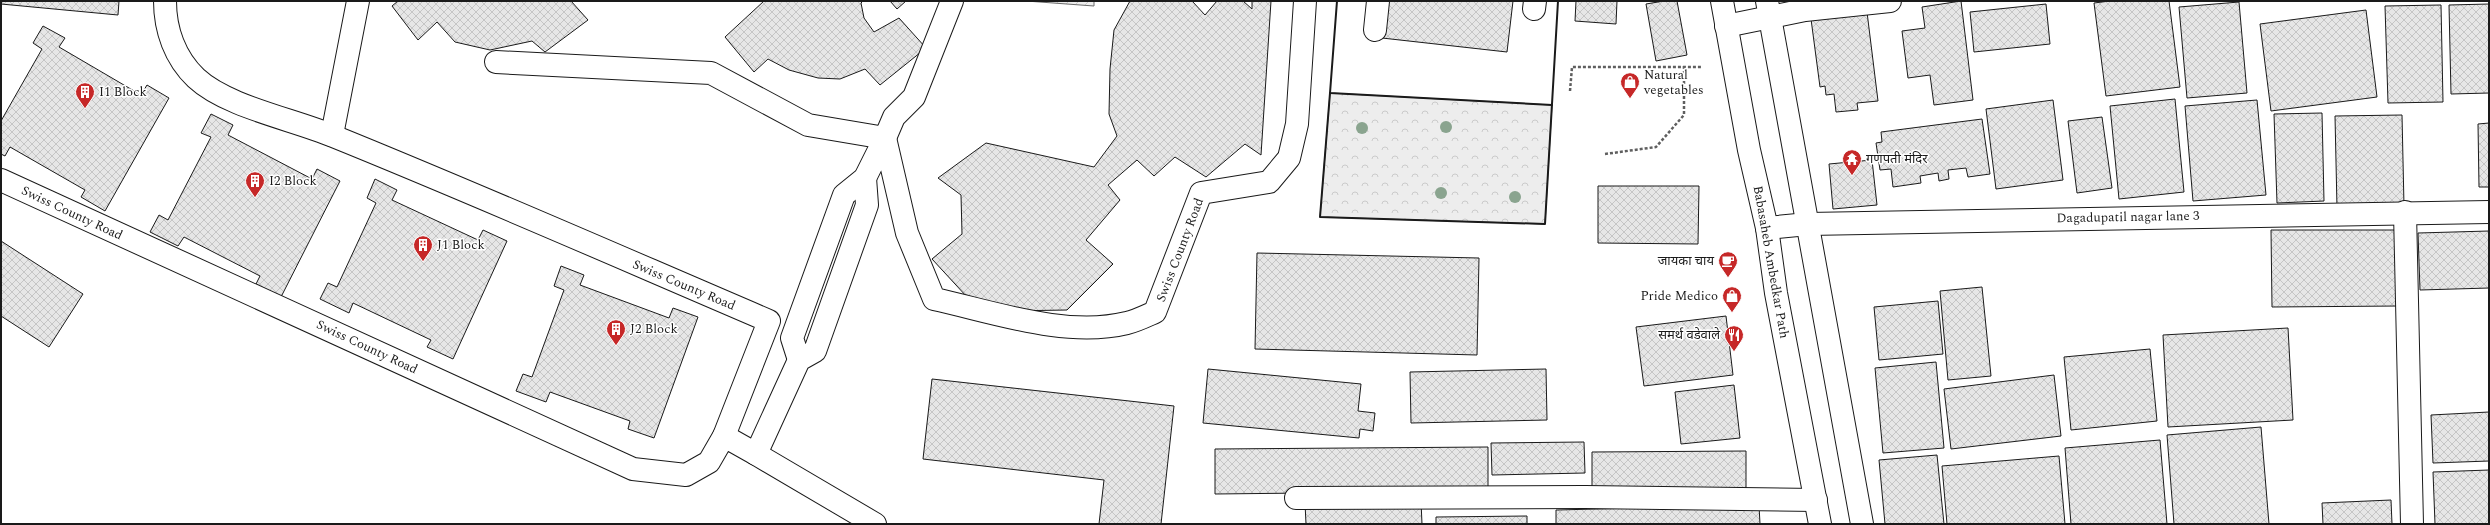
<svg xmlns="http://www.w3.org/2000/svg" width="2490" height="525" viewBox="0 0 2490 525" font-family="Spectral,'Noto Sans Devanagari',serif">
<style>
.park{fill:url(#park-crowns);stroke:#6a6a6a}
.garden{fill:url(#garden-furrows);stroke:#6a6a6a}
.building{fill:url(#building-cross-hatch);stroke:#1a1a1a}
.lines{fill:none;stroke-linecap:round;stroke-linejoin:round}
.minor-casing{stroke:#1a1a1a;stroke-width:24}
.path{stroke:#5f5f5f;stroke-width:2.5;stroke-dasharray:3 2;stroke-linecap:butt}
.minor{stroke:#fff;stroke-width:22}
.wall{stroke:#1a1a1a;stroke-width:2}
.tree{fill:#8aa48f}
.labels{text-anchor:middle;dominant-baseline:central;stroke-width:3;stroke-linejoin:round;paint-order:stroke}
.poi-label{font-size:13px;fill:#1a1a1a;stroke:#fff;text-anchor:start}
.street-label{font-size:13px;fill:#1a1a1a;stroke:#fff}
</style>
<defs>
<pattern id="park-crowns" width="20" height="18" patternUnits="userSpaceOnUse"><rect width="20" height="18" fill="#ededed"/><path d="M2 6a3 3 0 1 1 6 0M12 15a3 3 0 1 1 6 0" fill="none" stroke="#cbcbcb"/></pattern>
<pattern id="garden-furrows" width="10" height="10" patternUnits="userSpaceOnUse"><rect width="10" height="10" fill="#ededed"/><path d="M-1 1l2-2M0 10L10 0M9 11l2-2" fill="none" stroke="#cbcbcb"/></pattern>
<pattern id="building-cross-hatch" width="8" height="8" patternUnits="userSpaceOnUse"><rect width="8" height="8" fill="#e6e6e6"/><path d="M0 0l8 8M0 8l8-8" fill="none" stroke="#c5c5c5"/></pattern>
</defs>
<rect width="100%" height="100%" fill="#fff"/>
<!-- park -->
<polygon class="park" points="1330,93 1552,105 1545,224 1320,217"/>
<!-- garden -->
<polygon class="garden" points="1026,1 1094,1 1094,6"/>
<!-- building -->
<g class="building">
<polygon points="1,1 119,1 118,15 1,4"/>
<polygon points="398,1 571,1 588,20 545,52 532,41 490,50 455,42 437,22 418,40 392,6"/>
<polygon points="764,1 863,1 861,3 864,18 874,32 899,18 926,48 880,85 865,69 840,79 818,78 789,70 768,59 754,72 725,37"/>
<polygon points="890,1 906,1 897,9"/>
<polygon points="1130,1 1192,1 1205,15 1217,1 1243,1 1252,9 1252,1 1271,1 1261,155 1245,144 1206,177 1175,157 1154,176 1137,160 1108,185 1120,200 1086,240 1113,264 1067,310 1007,311 967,297 932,259 962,234 961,195 938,178 986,143 1094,167 1117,136 1109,114 1110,69 1114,30"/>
<polygon points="1386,1 1513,1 1507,52 1382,38"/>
<polygon points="1576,1 1617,1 1616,24 1575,21"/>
<polygon points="1664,1 1677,1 1687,55 1656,61 1646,4"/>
<polygon points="1961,1 1973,100 1934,105 1930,75 1908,78 1902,31 1925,28 1922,7"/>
<polygon points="2110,1 2169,1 2180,87 2106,96 2094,3"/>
<polygon points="2239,2 2247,93 2187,98 2179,7"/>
<polygon points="2046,4 2050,44 1974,52 1970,12"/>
<polygon points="2489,4 2489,93 2451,94 2449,5"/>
<polygon points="2441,5 2443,102 2388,103 2385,6"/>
<polygon points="2366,10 2377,97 2271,111 2260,24"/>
<polygon points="1867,12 1878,101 1857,103 1858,110 1836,112 1834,94 1826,95 1825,86 1820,87 1811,19"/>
<polygon points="43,26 65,38 59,47 141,95 147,85 169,98 105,211 81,197 85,190 10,147 5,156 1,154 1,121 42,49 33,43"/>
<polygon points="2175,99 2184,192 2119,199 2110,106"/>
<polygon points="2053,100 2063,180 1996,189 1986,109"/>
<polygon points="2257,100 2266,195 2193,201 2185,106"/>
<polygon points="2322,113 2324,201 2277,203 2274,114"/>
<polygon points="211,114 233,125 228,135 312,179 317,169 340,181 281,297 256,284 260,276 184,237 178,246 150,232 159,215 168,220 211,137 201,133"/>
<polygon points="2402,115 2404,206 2337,208 2335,116"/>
<polygon points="2102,117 2112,188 2077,193 2068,121"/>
<polygon points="1982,119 1990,174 1968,177 1966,168 1948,170 1949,179 1939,181 1938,173 1920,176 1921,183 1893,187 1891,169 1880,170 1876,143 1882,142 1881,132"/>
<polygon points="2489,123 2489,187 2479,187 2478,124"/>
<polygon points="1872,160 1877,205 1833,209 1829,164"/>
<polygon points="375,179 397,190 392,200 478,240 483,230 507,241 453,359 427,347 431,340 353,303 349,313 320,299 328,283 337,287 376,203 367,198"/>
<polygon points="1598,186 1699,186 1698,244 1598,243"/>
<polygon points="2271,230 2399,230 2399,306 2272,307"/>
<polygon points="2489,231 2489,288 2420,290 2418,233"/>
<polygon points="1,241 83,294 49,347 1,316"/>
<polygon points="1257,253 1479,258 1477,355 1255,349"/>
<polygon points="561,266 584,275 580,285 669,318 673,308 698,317 654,438 628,429 630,421 550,392 546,402 516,391 523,374 532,377 564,290 554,286"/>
<polygon points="1982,287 1991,376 1948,380 1940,291"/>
<polygon points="1938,301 1943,354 1879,360 1874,307"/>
<polygon points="1726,316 1733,375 1644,386 1636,327"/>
<polygon points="2288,328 2293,420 2168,427 2163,335"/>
<polygon points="2150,349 2157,421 2071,430 2064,357"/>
<polygon points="1936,362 1944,448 1883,453 1875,368"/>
<polygon points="1208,369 1361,384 1358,411 1375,413 1373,431 1360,429 1359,438 1203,423"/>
<polygon points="1546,369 1547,420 1411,423 1410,372"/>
<polygon points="2054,375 2061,436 1951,449 1944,389"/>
<polygon points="932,379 1174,406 1161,524 1099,524 1104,480 923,459"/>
<polygon points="1734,385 1740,438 1681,444 1675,392"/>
<polygon points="2489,412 2489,461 2433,463 2431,415"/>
<polygon points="2261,427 2269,524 2174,524 2167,435"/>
<polygon points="2160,440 2167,524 2071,524 2065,448"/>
<polygon points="1584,442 1585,473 1492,475 1491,443"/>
<polygon points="1488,447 1488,491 1215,494 1215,449"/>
<polygon points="1746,451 1746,491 1592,493 1592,452"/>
<polygon points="1937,455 1944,524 1885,524 1879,460"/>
<polygon points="2059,456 2065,524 1947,524 1942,466"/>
<polygon points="2489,470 2489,524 2435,524 2433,472"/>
<polygon points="2391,500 2392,524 2323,524 2322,503"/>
<polygon points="1421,501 1422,524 1306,524 1305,503"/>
<polygon points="1759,505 1760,524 1556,524 1556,510"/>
<polygon points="1527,516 1527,524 1436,524 1436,517"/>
</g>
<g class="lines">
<!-- minor casing -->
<g class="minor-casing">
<g id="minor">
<path d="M165 1C165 30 175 58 196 78 227 107 293 119 333 136 479 195 624 259 769 321L724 436"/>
<polyline points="1722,1 1749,150 1767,228 1776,293 1820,524"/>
<polyline points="1767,1 1862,524"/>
<polyline points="1534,9 1535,1"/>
<polyline points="1726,26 1805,10 1890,1"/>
<polyline points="1375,30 1378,1"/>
<polyline points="496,62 711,73 808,125 885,138 894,117 914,97 952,1"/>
<polyline points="332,135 358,1"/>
<polyline points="1,180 633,469 686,475 709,462 724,436 756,454 799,360 815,351 867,205 865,178"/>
<polyline points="2405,212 2412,524"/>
<polyline points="1767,228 1808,224 2489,212"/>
<path d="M799 360 792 338 844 195 865 178 885 138 907 233 934 299C994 312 1066 338 1127 323 1136 321 1146 316 1155 312L1201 193 1269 182 1289 158 1297 124 1305 1"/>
<polyline points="756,454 875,524"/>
<polyline points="1296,498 1585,497 1816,500"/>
</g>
</g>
<!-- path -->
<g class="path">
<polyline points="1570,91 1572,67 1702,67"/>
<polyline points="1605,154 1656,147 1684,115 1684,66"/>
</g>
<!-- minor -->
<use href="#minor" class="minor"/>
<!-- wall -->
<g class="wall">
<polyline points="1337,1 1330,93 1552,105"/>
<polyline points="1330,93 1320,217 1545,224 1558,1"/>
</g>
</g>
<!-- trees -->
<g class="tree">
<circle cx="1446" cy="127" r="6"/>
<circle cx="1362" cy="128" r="6"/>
<circle cx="1441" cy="193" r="6"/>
<circle cx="1515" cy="197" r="6"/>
</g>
<!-- icons -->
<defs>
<g id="shop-pin" transform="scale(1)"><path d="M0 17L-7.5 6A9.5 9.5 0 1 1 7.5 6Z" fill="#c62828" stroke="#fff"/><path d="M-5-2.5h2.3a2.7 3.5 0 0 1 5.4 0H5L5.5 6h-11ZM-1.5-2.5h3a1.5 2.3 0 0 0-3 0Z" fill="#fff"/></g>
<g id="building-pin" transform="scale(1)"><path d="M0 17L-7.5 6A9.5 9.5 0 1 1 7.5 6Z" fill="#c62828" stroke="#fff"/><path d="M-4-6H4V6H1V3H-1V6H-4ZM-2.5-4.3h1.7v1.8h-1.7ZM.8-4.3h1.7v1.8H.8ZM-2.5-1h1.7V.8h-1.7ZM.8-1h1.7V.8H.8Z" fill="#fff"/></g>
<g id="temple-pin" transform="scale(1)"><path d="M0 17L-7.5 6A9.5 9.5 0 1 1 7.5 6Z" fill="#c62828" stroke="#fff"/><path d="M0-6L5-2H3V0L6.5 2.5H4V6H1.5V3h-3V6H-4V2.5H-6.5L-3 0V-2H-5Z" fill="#fff"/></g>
<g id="cafe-pin" transform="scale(1)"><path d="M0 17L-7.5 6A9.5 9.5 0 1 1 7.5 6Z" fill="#c62828" stroke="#fff"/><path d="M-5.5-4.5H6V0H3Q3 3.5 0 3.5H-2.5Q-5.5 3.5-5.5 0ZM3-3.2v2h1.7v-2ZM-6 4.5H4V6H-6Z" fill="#fff"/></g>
<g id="restaurant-pin" transform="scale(1)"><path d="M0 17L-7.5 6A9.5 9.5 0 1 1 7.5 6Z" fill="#c62828" stroke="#fff"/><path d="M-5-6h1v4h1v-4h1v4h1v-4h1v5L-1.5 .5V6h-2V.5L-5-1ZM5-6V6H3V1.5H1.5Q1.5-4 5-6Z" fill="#fff"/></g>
</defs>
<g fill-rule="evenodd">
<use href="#shop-pin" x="1630" y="82"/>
<use href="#building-pin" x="85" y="92"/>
<use href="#temple-pin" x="1852" y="159"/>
<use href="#building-pin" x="255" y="181"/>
<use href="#building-pin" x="423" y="245"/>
<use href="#cafe-pin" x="1728" y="261"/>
<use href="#shop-pin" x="1732" y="296"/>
<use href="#building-pin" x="616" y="329"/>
<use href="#restaurant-pin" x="1734" y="335"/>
</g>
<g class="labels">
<!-- poi labels -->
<g class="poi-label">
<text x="1644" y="75">Natural<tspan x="1644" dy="15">vegetables</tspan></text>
<text x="99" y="92">I1 Block</text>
<text x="1866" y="159">गणपती मंदिर</text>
<text x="269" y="181">I2 Block</text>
<text x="437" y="245">J1 Block</text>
<text x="1714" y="261" text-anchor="end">जायका चाय</text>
<text x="1718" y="296" text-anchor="end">Pride Medico</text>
<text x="630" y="329">J2 Block</text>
<text x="1720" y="335" text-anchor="end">समर्थ वडेवाले</text>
</g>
<!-- street labels -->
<g class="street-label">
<text transform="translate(72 213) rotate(25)">Swiss County Road</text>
<text transform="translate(2128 217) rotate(-1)">Dagadupatil nagar lane 3</text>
<text transform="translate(1180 250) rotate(-69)">Swiss County Road</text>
<text transform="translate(1771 262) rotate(80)">Babasaheb Ambedkar Path</text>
<text transform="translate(684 285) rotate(23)">Swiss County Road</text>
<text transform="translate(367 347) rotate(25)">Swiss County Road</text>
</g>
</g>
<!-- border -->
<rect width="2490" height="525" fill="none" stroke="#1a1a1a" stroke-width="4"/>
</svg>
